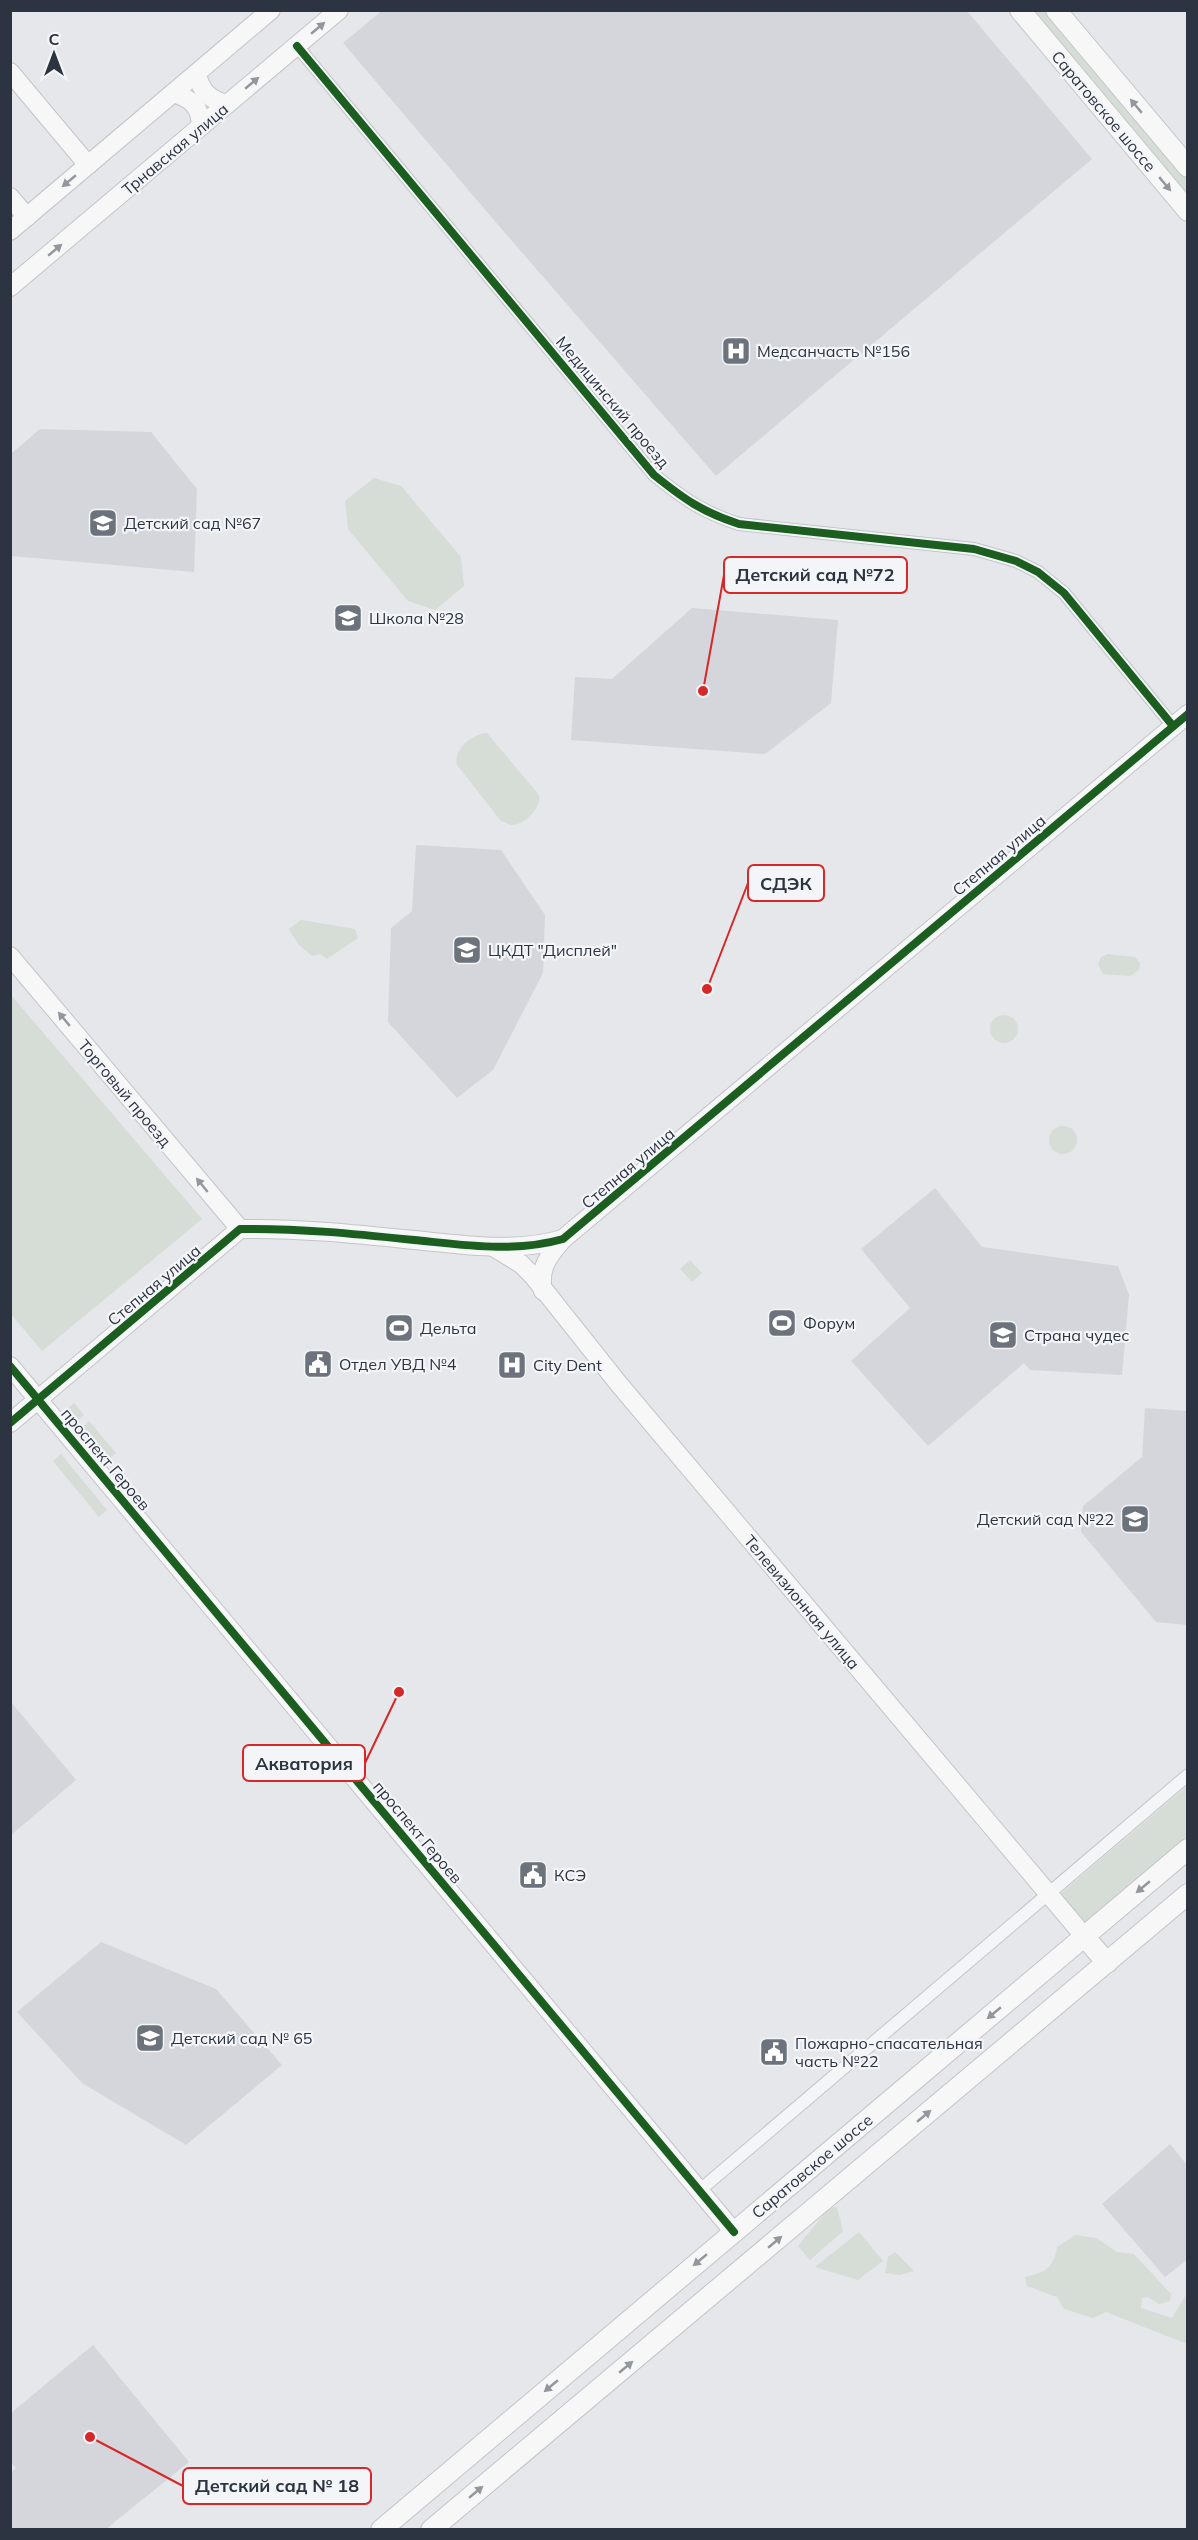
<svg xmlns="http://www.w3.org/2000/svg" width="1198" height="2540" viewBox="0 0 1198 2540" font-family="Mulish,sans-serif">
<style>
.built{fill:#d4d6dc}
.green{fill:#d6ddd6}
.lines{fill:none;stroke-linecap:round;stroke-linejoin:round}
.street-casing{stroke:#c3c5c8;stroke-width:14}
.secondary-casing{stroke:#c3c5c8;stroke-width:20}
.primary-casing{stroke:#c2c4c7;stroke-width:22}
.street{stroke:#f4f5f6;stroke-width:12}
.secondary{stroke:#f7f7f8;stroke-width:18}
.primary{stroke:#f7f7f8;stroke-width:20}
.cycleway-casing{stroke:#f3f5f8;stroke-width:11}
.cycleway{stroke:#1b5e20;stroke-width:8}
.oneway{fill:#92969d}
.labels{text-anchor:middle;dominant-baseline:central;stroke-width:4.5;stroke-linejoin:round;paint-order:stroke}
.street-label{font-size:16px;fill:#2c3442;stroke:#f3f5f8}
.poi-label{font-size:16px;fill:#2c3442;stroke:#f3f5f8;text-anchor:start}
.leader{fill:none;stroke:#d62828;stroke-width:2}
.callout-dot{fill:#d62828;stroke:#f3f5f8;stroke-width:2}
.callout{fill:#f3f5f8;stroke:#d62828;stroke-width:2}
.callout-label{font-size:18px;text-anchor:middle;font-weight:bold;fill:#2c3442}
</style>
<rect width="100%" height="100%" fill="#e5e7ea"/>
<!-- built -->
<g class="built">
<polygon points="383,10 967,11 1092,159 716,476 499,226 343,43"/>
<polygon points="40,429 151,432 197,489 194,572 11,556 11,454"/>
<polygon points="692,608 838,620 831,703 765,754 571,740 575,677 612,679"/>
<polygon points="416,845 501,850 545,915 543,973 493,1070 457,1098 388,1022 391,928 412,911"/>
<polygon points="935,1188 982,1247 1118,1266 1129,1295 1122,1375 1030,1370 1024,1363 928,1446 851,1361 910,1308 861,1249"/>
<polygon points="1145,1408 1187,1411 1187,1625 1156,1622 1081,1532 1083,1506 1142,1457"/>
<polygon points="10,1701 76,1780 11,1835 10,1834"/>
<polygon points="101,1942 216,1989 282,2065 186,2145 82,2083 17,2012"/>
<polygon points="1170,2144 1187,2165 1188,2259 1165,2277 1102,2204"/>
<polygon points="93,2345 189,2462 106,2529 11,2529 11,2473 16,2468 11,2462 11,2413"/>
</g>
<!-- green -->
<g class="green">
<polygon points="1028,11 1048,11 1187,176 1187,200"/>
<polygon points="374,478 401,486 461,557 464,586 435,610 408,601 348,529 345,501"/>
<path d="M487 733 539 795C542 807 524 826 511 825 507 824 504 822 501 821L457 765C453 749 472 734 487 733Z"/>
<polygon points="301,920 355,929 358,938 327,959 320,954 312,956 298,944 289,929"/>
<polygon points="1108,954 1135,957 1140,963 1139,970 1130,976 1103,974 1098,964 1101,957"/>
<polygon points="11,995 202,1219 42,1351 11,1314"/>
<circle cx="1004" cy="1029" r="14"/>
<circle cx="1063" cy="1140" r="14"/>
<polygon points="690,1260 702,1273 692,1282 680,1269"/>
<polygon points="74,1403 84,1415 73,1425 63,1413"/>
<polygon points="89,1421 116,1453 105,1462 78,1431"/>
<polygon points="61,1454 107,1510 99,1517 53,1461"/>
<polygon points="1187,1786 1187,1837 1085,1923 1060,1894"/>
<polygon points="837,2207 843,2231 810,2260 798,2246 829,2208"/>
<polygon points="859,2232 883,2261 858,2280 815,2267"/>
<path d="M1075 2235 1096 2238 1117 2252 1134 2254 1171 2294 1170 2301 1159 2304 1148 2297 1142 2298 1141 2308 1172 2318 1187 2293V2344L1106 2312 1093 2318 1064 2309 1057 2297 1027 2286 1025 2277C1044 2273 1054 2268 1057 2247Z"/>
<polygon points="895,2252 914,2271 900,2275 885,2273 888,2257"/>
</g>
<g class="lines">
<!-- street casing -->
<g class="street-casing">
<g id="street">
<path d="M297 46 654 475C684 499 702 512 739 524L974 549 1016 561 1038 572 1064 593 1173 726"/>
<polyline points="700,2190 1188,1775"/>
</g>
</g>
<!-- secondary casing -->
<g class="secondary-casing">
<g id="secondary">
<polyline points="10,72 88,165"/>
<path d="M197 74C201 92 210 100 227 104"/>
<path d="M173 93C192 99 200 106 201 126"/>
<polyline points="10,197 27,217"/>
<polyline points="10,231 271,10"/>
<polyline points="10,287 339,10"/>
<polyline points="10,956 240,1229"/>
<polyline points="495,1248 521,1264 533,1276 618,1383 1084,1936"/>
<path d="M543 1291C538 1269 549 1255 563 1239"/>
<polyline points="10,1366 734,2232"/>
<path d="M10 1423 240 1229C298 1228 356 1234 414 1240 464 1245 514 1253 563 1239L1188 714"/>
</g>
</g>
<!-- primary casing -->
<g class="primary-casing">
<g id="primary">
<polyline points="1020,10 1188,211"/>
<polyline points="1056,10 1188,167"/>
<polyline points="1084,1936 1107,1963"/>
<polyline points="381,2530 1188,1849"/>
<polyline points="431,2530 1188,1894"/>
</g>
</g>
<!-- street -->
<use href="#street" class="street"/>
<!-- secondary -->
<use href="#secondary" class="secondary"/>
<!-- primary -->
<use href="#primary" class="primary"/>
<!-- cycleway casing -->
<g class="cycleway-casing">
<g id="cycleway">
<path d="M297 46 654 475C684 499 702 512 739 524L974 549 1016 561 1038 572 1064 593 1173 726"/>
<polyline points="10,1366 734,2232"/>
<path d="M10 1423 240 1229C298 1228 356 1234 414 1240 464 1245 514 1253 563 1239L1188 714"/>
</g>
</g>
<!-- cycleway -->
<use href="#cycleway" class="cycleway"/>
</g>
<!-- one-way arrows -->
<defs><path id="oneway-solid" d="M-6-.8H1V-3.2L6.5 0L1 3.2V.8H-6Z" transform="scale(1.5)"/></defs>
<g class="oneway">
<use href="#oneway-solid" transform="translate(318 28) rotate(-40)"/>
<use href="#oneway-solid" transform="translate(252 83) rotate(-40)"/>
<use href="#oneway-solid" transform="translate(1136 106) rotate(-130)"/>
<use href="#oneway-solid" transform="translate(69 181) rotate(140)"/>
<use href="#oneway-solid" transform="translate(1165 184) rotate(50)"/>
<use href="#oneway-solid" transform="translate(55 250) rotate(-40)"/>
<use href="#oneway-solid" transform="translate(64 1019) rotate(-130)"/>
<use href="#oneway-solid" transform="translate(202 1185) rotate(-129)"/>
<use href="#oneway-solid" transform="translate(1143 1887) rotate(140)"/>
<use href="#oneway-solid" transform="translate(994 2013) rotate(140)"/>
<use href="#oneway-solid" transform="translate(924 2116) rotate(-40)"/>
<use href="#oneway-solid" transform="translate(775 2242) rotate(-40)"/>
<use href="#oneway-solid" transform="translate(700 2260) rotate(140)"/>
<use href="#oneway-solid" transform="translate(626 2367) rotate(-40)"/>
<use href="#oneway-solid" transform="translate(551 2386) rotate(140)"/>
<use href="#oneway-solid" transform="translate(476 2492) rotate(-40)"/>
</g>
<!-- icons -->
<defs>
<g id="hospital-square" transform="scale(1.5)"><rect x="-9" y="-9" width="18" height="18" rx="4" fill="#6d737d" stroke="#f3f5f8"/><path d="M-5-5h3v3.5h4V-5h3V5h-3V1.5h-4V5h-3Z" fill="#fff"/></g>
<g id="school-square" transform="scale(1.5)"><rect x="-9" y="-9" width="18" height="18" rx="4" fill="#6d737d" stroke="#f3f5f8"/><path d="M0-5L7-2L0 1L-7-2ZM-4 1L0 2.5L4 1V4Q0 6-4 4Z" fill="#fff"/></g>
<g id="stadium-square" transform="scale(1.5)"><rect x="-9" y="-9" width="18" height="18" rx="4" fill="#6d737d" stroke="#f3f5f8"/><path d="M0-5a6.5 5 0 1 0 0 10a6.5 5 0 1 0 0-10ZM-3.5-1.8h7v3.6h-7Z" fill="#fff"/></g>
<g id="civic-square" transform="scale(1.5)"><rect x="-9" y="-9" width="18" height="18" rx="4" fill="#6d737d" stroke="#f3f5f8"/><path d="M-.6-6.5H3V-4.5H.6V-3L4-1V1h2V6H-6V1h2V-1L-.6-3ZM-1.2 2.5V6h2.4V2.5Z" fill="#fff"/></g>
</defs>
<g fill-rule="evenodd">
<use href="#hospital-square" x="736" y="351"/>
<use href="#school-square" x="103" y="523"/>
<use href="#school-square" x="348" y="618"/>
<use href="#school-square" x="467" y="950"/>
<use href="#stadium-square" x="782" y="1323"/>
<use href="#stadium-square" x="399" y="1328"/>
<use href="#school-square" x="1003" y="1335"/>
<use href="#civic-square" x="318" y="1364"/>
<use href="#hospital-square" x="512" y="1365"/>
<use href="#school-square" x="1135" y="1519"/>
<use href="#civic-square" x="533" y="1875"/>
<use href="#school-square" x="150" y="2038"/>
<use href="#civic-square" x="774" y="2052"/>
</g>
<g class="labels">
<!-- street labels -->
<g class="street-label">
<text transform="translate(1104 111) rotate(50)">Саратовское шоссе</text>
<text transform="translate(175 149) rotate(-40)">Трнавская улица</text>
<text transform="translate(613 402) rotate(50)">Медицинский проезд</text>
<text transform="translate(999 855) rotate(-40)">Степная улица</text>
<text transform="translate(125 1093) rotate(50)">Торговый проезд</text>
<text transform="translate(628 1168) rotate(-40)">Степная улица</text>
<text transform="translate(154 1285) rotate(-40)">Степная улица</text>
<text transform="translate(106 1459) rotate(50)">проспект Героев</text>
<text transform="translate(802 1602) rotate(50)">Телевизионная улица</text>
<text transform="translate(418 1832) rotate(50)">проспект Героев</text>
<text transform="translate(812 2166) rotate(-40)">Саратовское шоссе</text>
</g>
<!-- poi labels -->
<g class="poi-label">
<text x="757" y="351">Медсанчасть №156</text>
<text x="124" y="523">Детский сад №67</text>
<text x="369" y="618">Школа №28</text>
<text x="488" y="950">ЦКДТ "Дисплей"</text>
<text x="803" y="1323">Форум</text>
<text x="420" y="1328">Дельта</text>
<text x="1024" y="1335">Страна чудес</text>
<text x="339" y="1364">Отдел УВД №4</text>
<text x="533" y="1365">City Dent</text>
<text x="1114" y="1519" text-anchor="end">Детский сад №22</text>
<text x="554" y="1875">КСЭ</text>
<text x="171" y="2038">Детский сад № 65</text>
<text x="795" y="2043">Пожарно-спасательная<tspan x="795" dy="18">часть №22</tspan></text>
</g>
</g>
<!-- callouts -->
<path class="leader" d="M703 691L724 575M707 989L748 883M399 1692L365 1763M90 2437L183 2486"/>
<g class="callout-dot">
<circle cx="703" cy="691" r="6"/>
<circle cx="707" cy="989" r="6"/>
<circle cx="399" cy="1692" r="6"/>
<circle cx="90" cy="2437" r="6"/>
</g>
<g class="callout">
<rect x="724" y="557" width="183" height="36" rx="6"/>
<rect x="748" y="865" width="76" height="36" rx="6"/>
<rect x="243" y="1745" width="122" height="36" rx="6"/>
<rect x="183" y="2468" width="188" height="36" rx="6"/>
</g>
<g class="callout-label">
<text x="815" y="581">Детский сад №72</text>
<text x="786" y="890">СДЭК</text>
<text x="304" y="1770">Акватория</text>
<text x="277" y="2492">Детский сад № 18</text>
</g>
<!-- border -->
<rect width="1198" height="2540" fill="none" stroke="#2c3442" stroke-width="24"/>
<!-- north arrow -->
<g transform="translate(54 54)" stroke="#f3f5f8" stroke-width="4.5" paint-order="stroke">
<path d="M0-4.5L10 22L0 15L-10 22Z" fill="#2c3442"/>
<text y="-9" font-size="16" font-weight="bold" text-anchor="middle" fill="#2c3442">С</text>
</g>
</svg>
